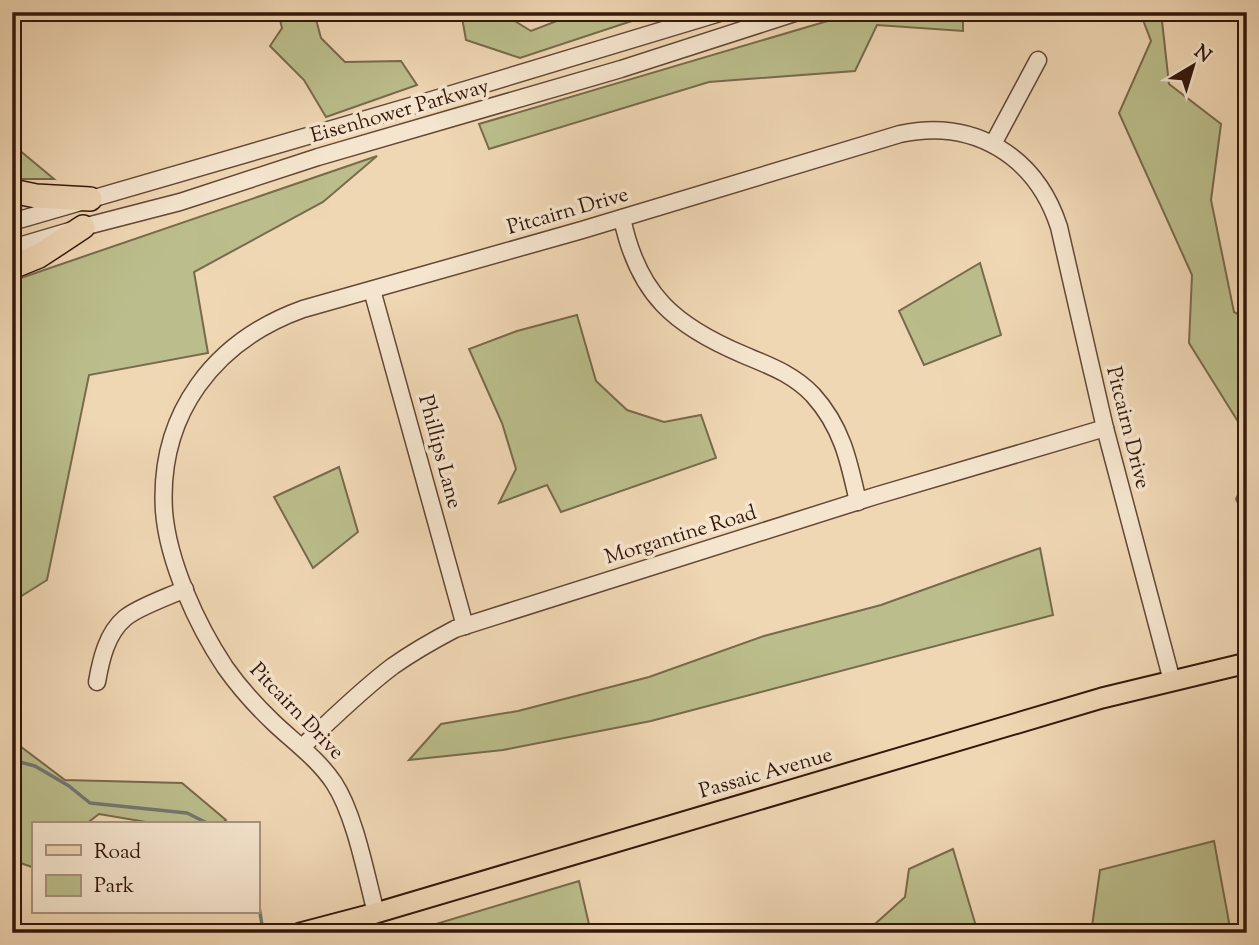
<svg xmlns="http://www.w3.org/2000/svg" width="1259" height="945" viewBox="0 0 1259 945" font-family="'Sorts Mill Goudy',serif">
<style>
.green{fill:#bbbe8c;stroke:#786a4c;stroke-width:2}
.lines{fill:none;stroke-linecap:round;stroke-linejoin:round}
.stream{stroke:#747773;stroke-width:3.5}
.minor-casing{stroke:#634735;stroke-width:19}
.major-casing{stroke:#34170b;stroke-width:23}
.highway-casing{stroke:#34170b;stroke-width:26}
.minor{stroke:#f5e5ce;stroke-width:16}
.major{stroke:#f0d7b4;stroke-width:19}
.highway{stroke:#f0d7b4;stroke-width:23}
.labels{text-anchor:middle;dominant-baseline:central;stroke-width:7;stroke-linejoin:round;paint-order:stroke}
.street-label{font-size:21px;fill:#34170b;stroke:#f5e5ce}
</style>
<rect width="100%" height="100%" fill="#f0d7b4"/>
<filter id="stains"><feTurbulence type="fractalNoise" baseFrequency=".00286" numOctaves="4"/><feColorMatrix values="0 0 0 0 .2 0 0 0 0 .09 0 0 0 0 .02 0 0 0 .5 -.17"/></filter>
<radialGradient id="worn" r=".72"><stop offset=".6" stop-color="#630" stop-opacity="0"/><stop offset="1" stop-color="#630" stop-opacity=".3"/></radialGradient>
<!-- green -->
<g class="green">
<polygon points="278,12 314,12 321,38 345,62 401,61 417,85 326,117 304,80 270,46 282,28"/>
<polygon points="461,12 500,12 531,31 580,12 659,12 520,58 466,40"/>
<polygon points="858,12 963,12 963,31 877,25 855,71 709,82 489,149 479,124"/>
<polygon points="1140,12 1161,12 1169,84 1221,124 1211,200 1234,312 1247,319 1247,436 1189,343 1192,275 1119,113 1151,41"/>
<polygon points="12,144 54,179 17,179 12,177"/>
<polygon points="377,156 323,202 194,272 208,353 89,375 47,580 12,602 12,281"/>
<polygon points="980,263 1001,335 924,365 899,311"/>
<polygon points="577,315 596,381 627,410 664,422 701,415 716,458 561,512 547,485 499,503 516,469 502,423 469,349 517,331"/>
<polygon points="339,467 358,532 313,568 274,497"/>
<polygon points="1247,469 1247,522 1236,499 1247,476"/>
<polygon points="1040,548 1053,615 651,721 503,750 409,760 441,724 518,711 649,677 764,636 881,605"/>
<polygon points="12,740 65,780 182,783 226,820 221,824 158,824 99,814 86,824 33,824 33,866 32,867 12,860"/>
<polygon points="1214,841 1231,933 1091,933 1100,870"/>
<polygon points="953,849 978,933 865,933 905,897 909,869"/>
<polygon points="579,881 591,933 406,933"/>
</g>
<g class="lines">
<!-- stream -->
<g class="stream">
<polyline points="12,760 35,766 69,786 90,803 187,813 209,824"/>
<polyline points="257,894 262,925 264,933"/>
</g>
<!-- minor casing -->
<g class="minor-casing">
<g id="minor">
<polyline points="993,144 1038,60"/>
<path d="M622 218C638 295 675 326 744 355 770 366 793 374 813 395 842 427 849 461 858 502"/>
<polyline points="12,222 435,99 723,12"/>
<polyline points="12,248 83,227 180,202 318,157 621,69 798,12"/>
<polyline points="372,290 465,626"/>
<path d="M97 682C101 659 107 633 125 618 138 607 168 597 185 589"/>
<path d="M302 747C332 719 361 690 393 666 413 652 434 640 455 629L875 496 1105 428"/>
<path d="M376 913C366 875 355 815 334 783 318 759 294 742 274 723 256 706 239 687 225 667 197 625 168 562 164 511 158 414 214 341 303 309L582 230 900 134C974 118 1036 156 1059 227L1105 428 1172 681"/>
</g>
</g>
<!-- major casing -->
<g class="major-casing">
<polyline id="major" points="300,933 376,913 1102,698 1247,663"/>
</g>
<!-- highway casing -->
<g class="highway-casing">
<g id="highway">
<polyline points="12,191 36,196 90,199"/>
<polyline points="12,267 39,256 83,227"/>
</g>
</g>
<!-- minor -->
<use href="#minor" class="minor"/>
<!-- major -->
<use href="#major" class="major"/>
<!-- highway -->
<use href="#highway" class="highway"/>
</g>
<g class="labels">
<!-- street labels -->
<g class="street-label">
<text transform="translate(400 112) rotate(-16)">Eisenhower Parkway</text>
<text transform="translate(568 212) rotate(-16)">Pitcairn Drive</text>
<text transform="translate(1127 428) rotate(76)">Pitcairn Drive</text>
<text transform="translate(439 452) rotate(75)">Phillips Lane</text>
<text transform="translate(681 536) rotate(-17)">Morgantine Road</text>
<text transform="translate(296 712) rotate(46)">Pitcairn Drive</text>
<text transform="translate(766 774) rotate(-16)">Passaic Avenue</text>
</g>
</g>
<!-- margin -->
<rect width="1259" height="945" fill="none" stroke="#f0d7b4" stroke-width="42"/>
<rect x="14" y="14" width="1231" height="917" fill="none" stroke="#34170b" stroke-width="3.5"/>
<rect x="21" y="21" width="1217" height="903" fill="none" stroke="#34170b" stroke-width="2"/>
<!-- legend -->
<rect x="32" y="822" width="228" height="91" fill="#f5e5ce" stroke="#a89380" stroke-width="2"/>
<rect x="46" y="845" width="35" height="10" fill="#f0d7b4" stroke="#a89380" stroke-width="2"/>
<text x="94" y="858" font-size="21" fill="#34170b">Road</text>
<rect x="46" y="875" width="35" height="21" fill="#bbbe8c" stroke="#a89380" stroke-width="2"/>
<text x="94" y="892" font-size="21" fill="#34170b">Park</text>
<!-- north arrow -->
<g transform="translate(1193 66) rotate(38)" stroke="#f5e5ce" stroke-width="5" paint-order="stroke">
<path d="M0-5L12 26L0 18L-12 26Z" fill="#34170b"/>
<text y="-10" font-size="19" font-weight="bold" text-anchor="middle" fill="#34170b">N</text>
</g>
<rect width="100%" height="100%" filter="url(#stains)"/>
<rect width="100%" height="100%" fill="url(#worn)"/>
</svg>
